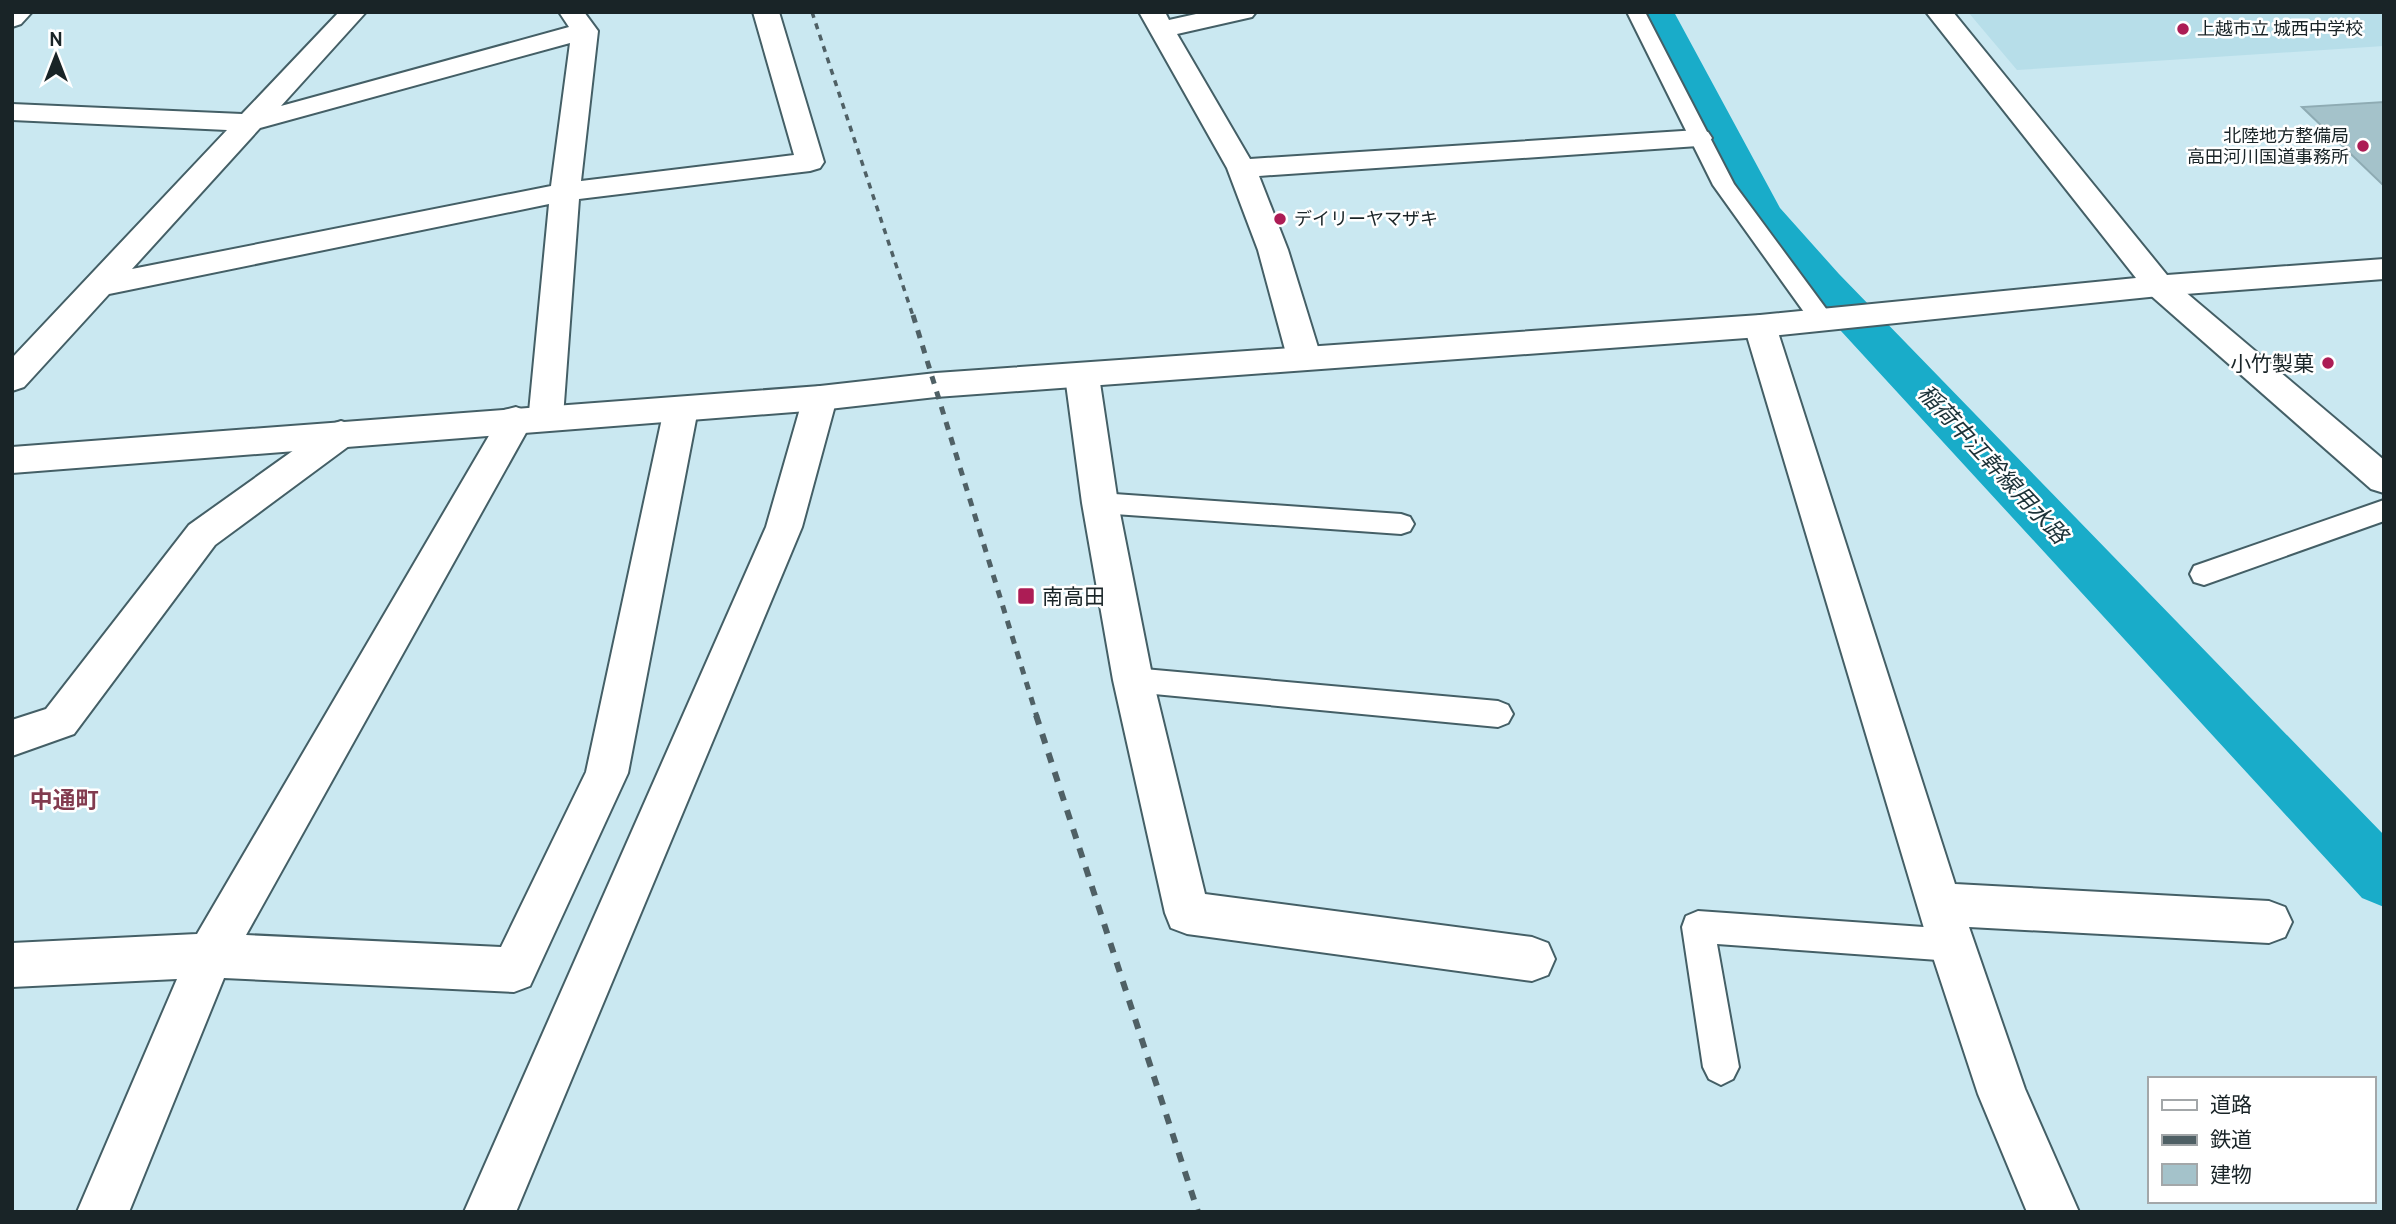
<svg xmlns="http://www.w3.org/2000/svg" width="2396" height="1224" viewBox="0 0 2396 1224" font-family="Cabin,'Noto Sans JP',sans-serif">
<style>
.built{fill:#b7dee9}
.lines{fill:none;stroke-linecap:round;stroke-linejoin:round}
.canal{fill:#19acc9;fill-rule:evenodd}
.building{fill:#a4c2ca;stroke:#8eabb3;stroke-width:2}
.lane-casing{stroke:#445f66;stroke-width:4}
.street-casing{stroke:#445f66;stroke-width:4}
.secondary-casing{stroke:#445f66;stroke-width:4}
.lane{fill:#fff;fill-rule:evenodd}
.street{fill:#fff;fill-rule:evenodd}
.secondary{fill:#fff;fill-rule:evenodd}
.rail-far2{stroke:#4f6065;stroke-width:3.5;stroke-dasharray:6 6;stroke-linecap:butt}
.rail-far1{stroke:#4f6065;stroke-width:5;stroke-dasharray:8 8;stroke-linecap:butt}
.rail{stroke:#4f6065;stroke-width:6;stroke-dasharray:10 10;stroke-linecap:butt}
.poi-dot{fill:#ac1c55;stroke:#fff;stroke-width:2.5}
.labels{text-anchor:middle;dominant-baseline:central;stroke-width:5;stroke-linejoin:round;paint-order:stroke}
.far-poi-label{font-size:18px;fill:#192427;stroke:#fff;text-anchor:start}
.poi-label{font-size:21px;fill:#192427;stroke:#fff;text-anchor:end}
.water-label{font-size:23px;font-style:italic;fill:#1c3238;stroke:#fff}
.neighbourhood-label{font-size:23px;font-weight:bold;fill:#823b4f;stroke:#fff}
</style>
<rect width="100%" height="100%" fill="#cae8f1"/>
<!-- built -->
<polygon class="built" points="1968,12 2384,12 2384,46 2017,70"/>
<g class="lines">
<!-- canal -->
<polygon class="canal" points="1638,12 1674,12 1780,208 1839,274 2384,835 2384,907 2362,898 1807,294 1741,214"/>
</g>
<!-- building -->
<polygon class="building" points="2384,102 2384,186 2302,107"/>
<g class="lines">
<!-- lane casing -->
<g class="lane-casing">
<g id="lane">
<polygon points="1627,12 1645,12 1734,184 1830,314 1834,320 1830,326 1822,328 1814,326 1713,185"/>
<polygon points="1100,493 1401,514 1410,517 1414,524 1410,531 1401,534 1100,513 1091,510 1087,503 1091,496"/>
<polygon points="2384,500 2384,521 2204,585 2194,582 2190,574 2194,566"/>
<polygon points="1133,668 1498,701 1508,705 1513,714 1508,723 1498,727 1133,692 1123,689 1118,680 1123,671"/>
<polygon points="1698,911 1952,929 1964,934 1969,945 1964,956 1952,961 1717,944 1739,1067 1733,1079 1721,1085 1709,1079 1703,1067 1682,927 1686,916"/>
</g>
</g>
<!-- street casing -->
<g class="street-casing">
<g id="street">
<path d="M339 12H366L281 106 569 27 559 12H584L598 31 581 181 794 155 753 12H779L824 162 820 168 810 171 579 199 563 417 558 426 546 429 534 426 532 422 246 935 501 947 586 772 664 409 669 400 681 397 693 400 698 409 628 773 530 986 514 992 224 978 129 1212H77L177 979 12 987V943L197 934 504 410 516 407 529 412 549 204 109 294 24 387 12 391V358L227 130 12 120V104L242 114ZM570 43 551 186 132 269 260 128Z"/>
<polygon points="1139,12 1165,12 1169,20 1205,12 1256,12 1252,17 1177,34 1250,159 1698,130 1708,132 1712,138 1708,144 1698,146 1259,176 1288,250 1321,357 1316,365 1304,368 1292,365 1287,357 1258,250 1227,168"/>
<polygon points="2159,276 2170,279 2384,460 2384,493 2371,489 2148,293 2143,286 2148,279"/>
<polygon points="1760,315 1771,318 1776,326 1955,884 2269,901 2285,907 2292,922 2285,937 2269,943 1969,927 2025,1089 2079,1212 2027,1212 1978,1094 1929,945 1744,326 1749,318"/>
<polygon points="1082,364 1094,368 1099,376 1118,503 1153,680 1205,894 1532,937 1548,943 1555,959 1548,975 1532,981 1187,934 1171,928 1165,913 1113,680 1082,503 1065,376 1070,368"/>
<polygon points="820,386 832,389 837,398 802,527 516,1212 464,1212 766,527 803,398 808,389"/>
<polygon points="341,421 353,425 358,434 353,443 215,545 74,734 12,756 12,720 46,709 189,525 329,425"/>
</g>
</g>
<!-- secondary casing -->
<g class="secondary-casing">
<g id="secondary">
<polygon points="12,12 32,12 21,24 12,27"/>
<polygon points="1926,12 1953,12 2167,275 2384,259 2384,279 2159,296 1760,337 936,397 820,410 12,473 12,447 820,386 936,373 1760,315 2136,278"/>
</g>
</g>
<!-- lane -->
<use href="#lane" class="lane"/>
<!-- street -->
<use href="#street" class="street"/>
<!-- secondary -->
<use href="#secondary" class="secondary"/>
<!-- rail-far2 -->
<polyline class="rail-far2" points="812,12 913,316"/>
<!-- rail-far1 -->
<polyline class="rail-far1" points="913,315 1037,717"/>
<!-- rail -->
<polyline class="rail" points="1036,715 1198,1212"/>
</g>
<!-- markers -->
<g class="poi-dot">
<circle cx="2183" cy="29" r="7"/>
<circle cx="2363" cy="146" r="7"/>
<circle cx="1280" cy="219" r="7"/>
<circle cx="2328" cy="363" r="7"/>
<rect x="1017" y="587" width="18" height="18" rx="3.5"/>
</g>
<g class="labels">
<!-- far-poi labels -->
<g class="far-poi-label">
<text x="2197" y="29">上越市立 城西中学校</text>
<text x="2349" y="136" text-anchor="end">北陸地方整備局<tspan x="2349" dy="21">高田河川国道事務所</tspan></text>
<text x="1294" y="219">デイリーヤマザキ</text>
</g>
<!-- poi labels -->
<g class="poi-label">
<text x="2314" y="363">小竹製菓</text>
<text x="1042" y="596" text-anchor="start">南高田</text>
</g>
<!-- water labels -->
<g class="water-label">
<text transform="translate(1993 464) rotate(47)">稲荷中江幹線用水路</text>
</g>
<!-- neighbourhood labels -->
<g class="neighbourhood-label">
<text x="64" y="800">中通町</text>
</g>
</g>
<!-- border -->
<rect width="2396" height="1224" fill="none" stroke="#192427" stroke-width="28"/>
<!-- legend -->
<rect x="2148" y="1077" width="228" height="126" fill="#ffffff" stroke="#a3a7a9" stroke-width="2"/>
<rect x="2162" y="1100" width="35" height="10" fill="#ffffff" stroke="#a3a7a9" stroke-width="2"/>
<text x="2210" y="1112" font-size="21" fill="#192427">道路</text>
<rect x="2162" y="1135" width="35" height="10" fill="#4f6065" stroke="#a3a7a9" stroke-width="2"/>
<text x="2210" y="1147" font-size="21" fill="#192427">鉄道</text>
<rect x="2162" y="1164" width="35" height="21" fill="#a4c2ca" stroke="#a3a7a9" stroke-width="2"/>
<text x="2210" y="1182" font-size="21" fill="#192427">建物</text>
<!-- north arrow -->
<g transform="translate(56 56)" stroke="#ffffff" stroke-width="5" paint-order="stroke">
<path d="M0-5L12 26L0 18L-12 26Z" fill="#192427"/>
<text y="-10" font-size="19" font-weight="bold" text-anchor="middle" fill="#192427">N</text>
</g>
</svg>
